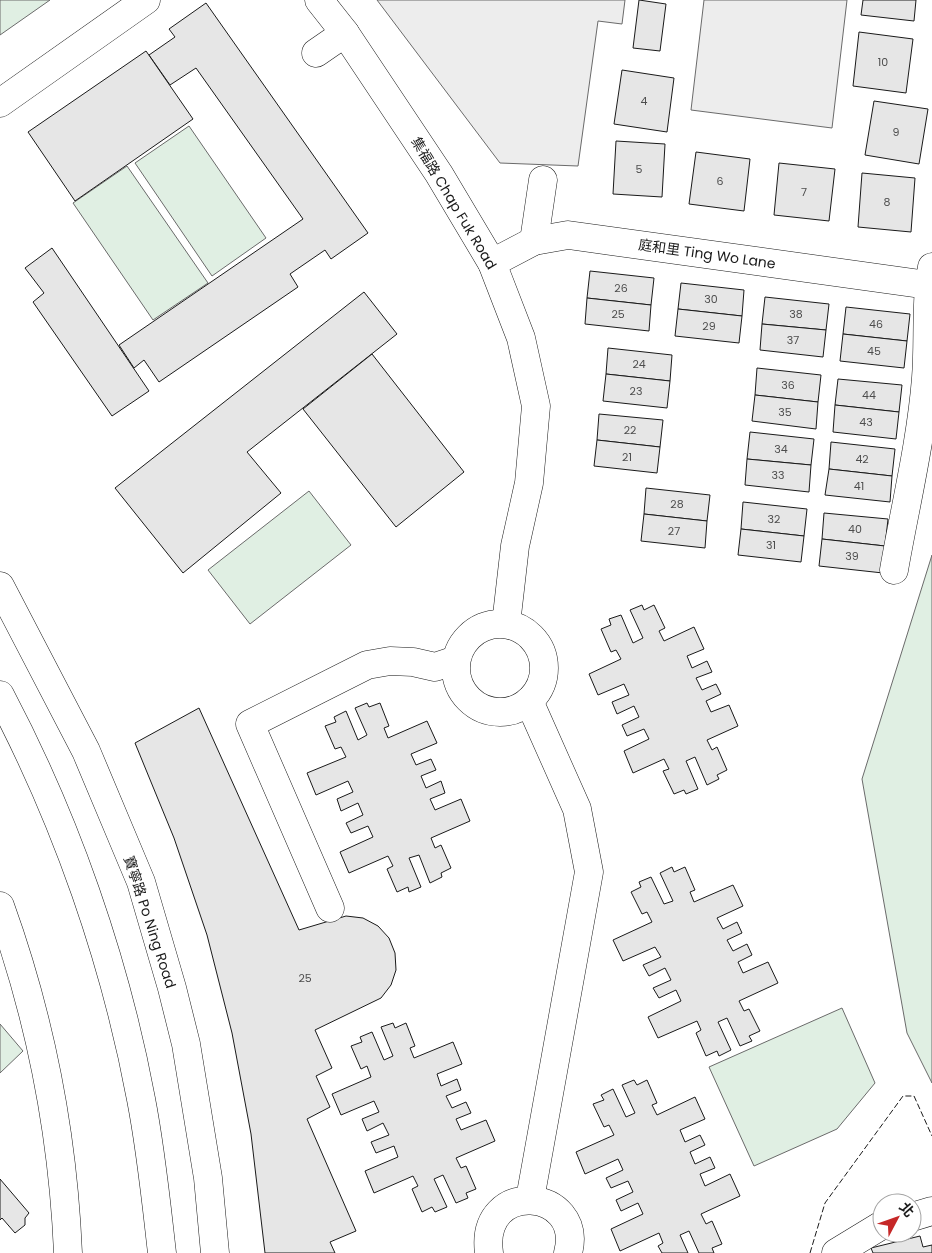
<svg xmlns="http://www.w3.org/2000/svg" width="932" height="1253" viewBox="0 0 932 1253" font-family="Poppins,'Noto Sans TC',sans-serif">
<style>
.green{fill:#e0efe3;stroke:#6a6a6a}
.parking{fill:#ededed;stroke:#6a6a6a}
.building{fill:#e6e6e6;stroke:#1a1a1a}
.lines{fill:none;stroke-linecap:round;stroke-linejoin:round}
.minor-casing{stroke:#1a1a1a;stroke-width:29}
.major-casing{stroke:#1a1a1a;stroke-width:29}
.minor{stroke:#fff;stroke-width:28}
.major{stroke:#fff;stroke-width:28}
.fence{stroke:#1a1a1a;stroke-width:1;stroke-dasharray:6 2.5;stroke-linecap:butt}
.labels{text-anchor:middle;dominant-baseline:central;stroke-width:4;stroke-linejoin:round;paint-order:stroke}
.number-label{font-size:11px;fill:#4d4d4d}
.street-label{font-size:14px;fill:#1a1a1a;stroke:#fff}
</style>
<rect width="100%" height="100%" fill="#fff"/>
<!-- green -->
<g class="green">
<polygon points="0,0 50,0 0,35"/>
<polygon points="189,126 266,238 212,276 135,163"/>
<polygon points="127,166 208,283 153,320 73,203"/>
<polygon points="309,491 351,545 250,624 208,570"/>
<polygon points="932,555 932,1083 907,1033 862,779"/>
<polygon points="842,1008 875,1083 837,1129 754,1166 709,1067"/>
<polygon points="0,1024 23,1051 0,1073"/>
</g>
<!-- parking -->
<g class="parking">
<polygon points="377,0 625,0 622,24 598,21 578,166 500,163"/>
<polygon points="704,0 847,0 832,128 691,110"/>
</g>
<!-- building -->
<g class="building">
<polygon points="639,0 666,4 660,51 633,48"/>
<polygon points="863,0 916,0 914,21 861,15"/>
<polygon points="206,3 368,233 331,259 325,250 290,274 298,287 159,382 144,360 134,368 119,345 303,219 196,68 170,85 149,55 175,37 169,29"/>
<polygon points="859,32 913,39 906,93 853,86"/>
<polygon points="146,51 193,119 75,201 28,132"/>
<polygon points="622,70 674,78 667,132 614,124"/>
<polygon points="874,101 928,109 919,164 865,155"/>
<polygon points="616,141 665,144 662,197 613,194"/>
<polygon points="696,152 750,159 744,211 689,204"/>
<polygon points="779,163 835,169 829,221 774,215"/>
<polygon points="862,173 915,178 911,232 858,227"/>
<polygon points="52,248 149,391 112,416 33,302 44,293 25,268"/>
<polygon points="590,271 654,278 651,305 587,298"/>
<polygon points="681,283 744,290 742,316 678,309"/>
<polygon points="364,292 397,334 247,452 281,493 183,573 115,488"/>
<polygon points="765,297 829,304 826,330 762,324"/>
<polygon points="587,298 651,305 649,331 585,324"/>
<polygon points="846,307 910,314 907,341 843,334"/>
<polygon points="678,309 742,316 739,343 675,336"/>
<polygon points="762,324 826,330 823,357 760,350"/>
<polygon points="843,334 907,341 904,368 840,361"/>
<polygon points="608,348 672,355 670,381 606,374"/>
<polygon points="372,354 464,472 396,527 303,409"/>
<polygon points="757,368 821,375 818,402 755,395"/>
<polygon points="606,374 670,381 667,408 603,401"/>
<polygon points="838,379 902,385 899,412 835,405"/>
<polygon points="755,395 818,402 816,429 752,421"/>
<polygon points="835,405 899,412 896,439 833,432"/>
<polygon points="599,414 663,420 660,447 597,440"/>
<polygon points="750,432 814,439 811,465 747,459"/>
<polygon points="597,440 660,447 657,473 594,466"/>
<polygon points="831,442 895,449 892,476 829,469"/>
<polygon points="747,459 811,465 809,492 745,485"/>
<polygon points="829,469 892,476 890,502 825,495"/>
<polygon points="646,488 710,495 707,521 644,514"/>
<polygon points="743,502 807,509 804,536 741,529"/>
<polygon points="824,513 888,519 885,546 822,539"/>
<polygon points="644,514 707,521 705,548 641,541"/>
<polygon points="741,529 804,536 801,562 738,555"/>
<polygon points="822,539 885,546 883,573 819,566"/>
<polygon points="642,605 644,610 654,605 665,628 659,631 664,641 694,627 704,649 687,656 692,668 707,661 712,672 696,678 702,690 716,684 721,694 706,701 711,712 729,705 738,726 707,740 712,750 717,747 727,770 717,775 719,779 707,785 695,757 686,761 698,789 686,794 684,790 674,794 663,771 669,769 664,759 633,773 624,751 649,739 644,729 627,736 622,725 639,717 634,706 617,714 612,702 629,695 624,684 598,695 589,674 621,659 616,650 611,652 601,629 611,625 609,619 621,615 633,643 643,638 630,610"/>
<polygon points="367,703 369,707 380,703 389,726 384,728 388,738 427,721 437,743 411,754 416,765 431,759 436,770 421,776 426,788 441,781 445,793 430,799 435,810 461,799 470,821 431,838 435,848 441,845 451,868 441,873 442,877 430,883 419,855 409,858 421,887 409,892 408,887 397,892 387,869 393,866 388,856 349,873 340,852 373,837 368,826 351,833 346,823 363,815 358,803 341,811 337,799 353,792 348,781 316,795 307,773 346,757 341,747 335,749 325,726 336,722 334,717 346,711 358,740 367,735 355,708"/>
<polygon points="199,708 299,930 346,916 363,918 378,926 389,938 395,953 396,970 391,985 381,998 315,1030 332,1068 316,1076 330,1107 307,1119 356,1231 330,1242 335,1253 265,1253 251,1134 232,1033 207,935 174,838 135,743"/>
<polygon points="672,867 674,872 685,867 695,890 690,892 694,902 733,885 743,906 717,918 723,929 737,922 742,933 727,940 733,951 747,944 752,955 738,962 743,973 768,962 778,983 739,1001 744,1011 749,1009 760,1031 749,1036 752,1041 740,1046 727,1018 718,1022 731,1050 719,1056 717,1051 706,1056 696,1033 701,1030 697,1021 658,1038 648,1017 681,1001 676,990 659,998 653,988 671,980 665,968 649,976 643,965 661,957 655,947 623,961 613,940 652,922 647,912 642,914 631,892 641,887 639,882 651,877 664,904 673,901 660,873"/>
<polygon points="393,1023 395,1028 406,1023 415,1046 410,1048 414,1058 453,1042 462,1064 437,1074 441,1086 457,1079 461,1090 446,1096 452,1108 466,1102 471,1113 456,1119 461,1130 486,1120 495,1141 456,1158 461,1168 466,1166 476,1189 466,1193 468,1198 456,1203 443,1175 434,1179 447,1207 435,1212 432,1207 422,1212 412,1189 418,1186 413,1176 374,1193 365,1171 398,1157 394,1146 376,1153 371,1142 389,1135 383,1123 367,1131 362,1119 379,1112 374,1101 341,1115 332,1094 371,1077 367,1066 361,1069 351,1046 362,1042 360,1037 372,1032 384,1060 393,1056 381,1027"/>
<polygon points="634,1080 637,1085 647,1080 657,1103 652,1105 657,1115 695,1097 705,1119 680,1130 685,1142 700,1135 705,1145 690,1152 695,1164 710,1157 715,1168 700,1174 705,1186 730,1174 740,1196 701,1214 706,1224 712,1221 722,1244 712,1248 714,1253 699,1253 689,1231 680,1235 688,1253 662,1253 658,1246 663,1243 659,1233 620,1251 611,1229 643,1214 638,1203 621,1211 616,1200 633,1192 628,1181 611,1188 606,1178 623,1170 618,1159 585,1174 576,1152 614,1135 609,1125 604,1127 593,1104 604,1100 601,1095 613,1089 626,1117 635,1113 622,1085"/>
<polygon points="0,1179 29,1213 25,1218 25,1225 15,1233 2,1218 0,1220"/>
<polygon points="920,1236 923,1247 932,1245 932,1253 873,1253 871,1248"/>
</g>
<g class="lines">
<!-- minor casing -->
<g class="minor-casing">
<g id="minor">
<polyline points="319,0 345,33 439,174 492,263 521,338 536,406 529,483 515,546 506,624"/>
<polyline points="316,53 345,33"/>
<polyline points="534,241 543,180"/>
<polyline points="492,263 534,241 568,235 928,285"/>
<path d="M894 570C905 507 921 442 926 378 929 341 925 304 932 267"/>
<circle cx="500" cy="668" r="44"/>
<polyline points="529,701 577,809 589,872 530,1199"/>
<path d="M0 906C40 1017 63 1135 68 1253"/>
<polyline points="330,908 250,724 367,665 390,661 413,662 435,667 456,660"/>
<polyline points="912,1217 932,1211"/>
<path d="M489 1253C479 1178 585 1188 568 1253"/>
<polyline points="836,1253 882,1225"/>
</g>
</g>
<!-- major casing -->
<g class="major-casing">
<g id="major">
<polyline points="0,103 146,0"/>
<polyline points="0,586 86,751 141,882 172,988 186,1044 208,1178 215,1253"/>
<path d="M0 695C66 820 115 960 141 1099 151 1150 156 1201 162 1253"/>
</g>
</g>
<!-- minor -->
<use href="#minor" class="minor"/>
<!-- major -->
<use href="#major" class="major"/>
<!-- fence -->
<polyline class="fence" points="810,1253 825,1203 903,1096 914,1096 932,1136"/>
</g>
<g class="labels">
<!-- number labels -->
<g class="number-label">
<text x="883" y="62">10</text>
<text x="644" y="101">4</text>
<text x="896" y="132">9</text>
<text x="639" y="169">5</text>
<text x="720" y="181">6</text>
<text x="804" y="192">7</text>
<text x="887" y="202">8</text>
<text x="621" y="288">26</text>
<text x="711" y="299">30</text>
<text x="618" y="314">25</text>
<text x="796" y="314">38</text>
<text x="876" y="324">46</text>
<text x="709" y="326">29</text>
<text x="793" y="340">37</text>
<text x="874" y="351">45</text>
<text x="639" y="364">24</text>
<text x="788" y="385">36</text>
<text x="636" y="391">23</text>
<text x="869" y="395">44</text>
<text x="785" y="412">35</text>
<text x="866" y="422">43</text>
<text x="630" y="430">22</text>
<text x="781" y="449">34</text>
<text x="627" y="457">21</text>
<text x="862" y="459">42</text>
<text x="778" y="475">33</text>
<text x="859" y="486">41</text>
<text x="677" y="504">28</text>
<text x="774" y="519">32</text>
<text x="855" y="529">40</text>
<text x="674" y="531">27</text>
<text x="771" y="545">31</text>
<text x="852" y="556">39</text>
<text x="305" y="978">25</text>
</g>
<!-- street labels -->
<g class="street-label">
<text transform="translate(454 203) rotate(59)">集福路 Chap Fuk Road</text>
<text transform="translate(707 254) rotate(8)">庭和里 Ting Wo Lane</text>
<text transform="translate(150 922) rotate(72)">寶寧路 Po Ning Road</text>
</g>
</g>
<!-- north arrow -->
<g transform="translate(897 1218) rotate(49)"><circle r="24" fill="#ffffff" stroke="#a3a3a3"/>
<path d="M0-4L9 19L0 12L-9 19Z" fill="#c62828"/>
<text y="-8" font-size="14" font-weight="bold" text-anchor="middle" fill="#1a1a1a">北</text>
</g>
</svg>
